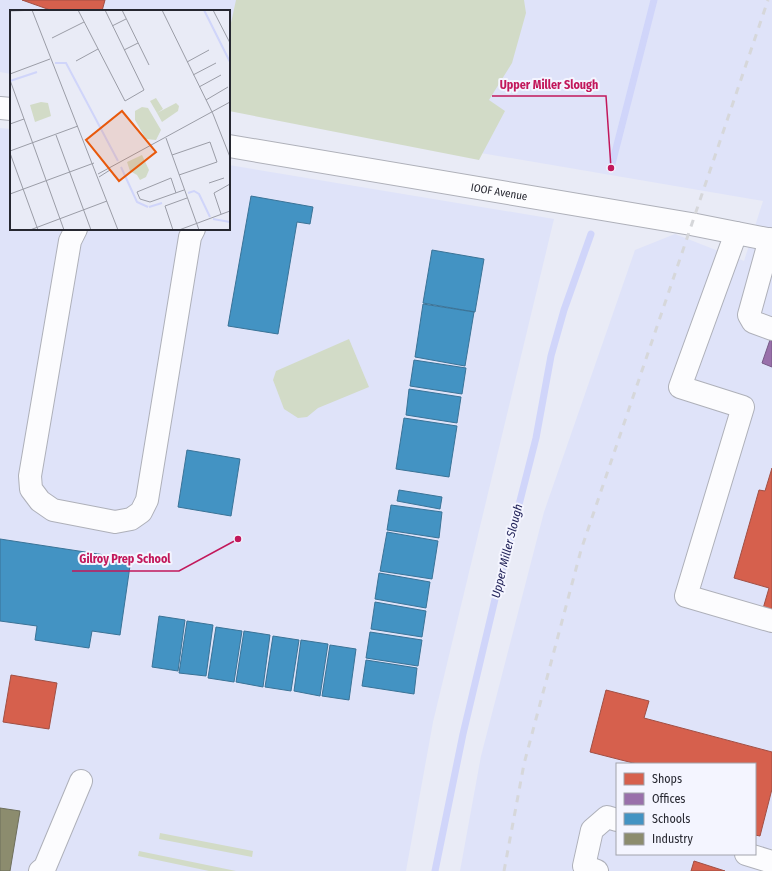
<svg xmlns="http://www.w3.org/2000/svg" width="772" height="871" viewBox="0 0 772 871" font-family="'Fira Sans Condensed',sans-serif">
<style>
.built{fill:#dfe3f9;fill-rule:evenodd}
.green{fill:#d2dbc7}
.shops{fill:#d6604d;stroke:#a14f44}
.offices{fill:#9970ab;stroke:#765a86}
.schools{fill:#4393c3;stroke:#3a7397}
.industry{fill:#8c8c6e;stroke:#6d6e5b}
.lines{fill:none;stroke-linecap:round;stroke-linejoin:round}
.stream{stroke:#d0d5fa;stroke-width:7}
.minor-casing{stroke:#aeb0b9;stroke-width:24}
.minor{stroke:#fcfcfe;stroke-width:22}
.rail{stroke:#d6d7da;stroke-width:3;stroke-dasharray:7 7;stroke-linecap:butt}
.labels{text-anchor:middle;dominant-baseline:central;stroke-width:4;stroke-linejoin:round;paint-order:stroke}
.street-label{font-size:11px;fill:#262730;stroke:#f4f5ff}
.water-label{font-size:12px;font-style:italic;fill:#222359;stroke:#f4f5ff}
.inset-river{fill:none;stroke:#d0d5fa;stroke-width:2}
.inset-road{fill:none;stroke:#9b9da7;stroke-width:1}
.view{fill:#e8590c;fill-opacity:0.15;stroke:#e8590c;stroke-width:2}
.inset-edge{fill:none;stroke:#262730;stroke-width:2}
.leader{fill:none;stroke:#c2185b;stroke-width:1.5}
.callout-dot{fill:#c2185b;stroke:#f4f5ff;stroke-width:1.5}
.callout-label{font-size:12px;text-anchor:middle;font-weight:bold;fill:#c2185b;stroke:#f4f5ff;stroke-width:4;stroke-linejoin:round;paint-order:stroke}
</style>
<rect width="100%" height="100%" fill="#e9ebf6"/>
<!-- built -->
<g class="built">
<path d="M0 0H772V847L765 871H460L481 756 544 512 635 250 675 234 744 261 763 201 229 110V11H11V74L0 72ZM617 764H755V854H617Z"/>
<polygon points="0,128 11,129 11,229 229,229 229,165 554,219 433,722 406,871 0,871"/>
</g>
<!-- green -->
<g class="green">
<polygon points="236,0 524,0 526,13 512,63 489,100 505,111 479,160 229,111 229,32"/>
<polygon points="349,339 369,387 318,408 307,417 298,418 284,409 273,380 276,371"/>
<polygon points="160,833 253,851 252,857 159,839"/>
<polygon points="139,851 236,871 209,871 138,856"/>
</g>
<!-- shops -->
<g class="shops">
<polygon points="22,0 105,0 102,11 53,11"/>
<polygon points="772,468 772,615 762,612 769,588 734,578 759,490 765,491"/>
<polygon points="11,675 57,683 49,729 3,722"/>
<polygon points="606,690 649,701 644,718 772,752 772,789 760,836 755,835 755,764 637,764 590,752"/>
<polygon points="694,861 725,871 691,871"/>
</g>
<!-- offices -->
<polygon class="offices" points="772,334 772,367 762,363"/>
<!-- schools -->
<g class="schools">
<polygon points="251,196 313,207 310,224 297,222 278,334 228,326"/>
<polygon points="432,250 484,259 475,312 423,303"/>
<polygon points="423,304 474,312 465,366 415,357"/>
<polygon points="414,360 466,368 462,394 410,386"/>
<polygon points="409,389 461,397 457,423 406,415"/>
<polygon points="404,418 457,426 449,477 396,469"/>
<polygon points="187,450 240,459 231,516 178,507"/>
<polygon points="399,490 442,497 440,509 397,501"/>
<polygon points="391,505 442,512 439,538 387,530"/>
<polygon points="387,532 438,541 432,579 380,571"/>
<polygon points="0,539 131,559 120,635 92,631 89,648 35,640 37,626 0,621"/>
<polygon points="379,573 430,582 426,608 375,599"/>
<polygon points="375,602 426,611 422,637 371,629"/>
<polygon points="159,616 185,620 178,671 152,667"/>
<polygon points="187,621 213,625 206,676 179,673"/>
<polygon points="216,627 242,631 234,682 208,678"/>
<polygon points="244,631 270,635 263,687 236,682"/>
<polygon points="370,632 422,640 418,666 366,658"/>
<polygon points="273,636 299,640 291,691 265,687"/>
<polygon points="301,640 328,644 320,696 294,691"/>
<polygon points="330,645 356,649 349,700 322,696"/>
<polygon points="366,660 417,668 414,694 362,686"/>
</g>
<!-- industry -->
<polygon class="industry" points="0,808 20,811 10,871 0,871"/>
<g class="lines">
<!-- stream -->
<g class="stream">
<polyline points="611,168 654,0"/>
<polyline points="435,871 463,734 496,595 536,438 551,356 564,310 591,234"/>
</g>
<!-- minor casing -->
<g class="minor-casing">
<g id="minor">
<polyline points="0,108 11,109"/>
<path id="s1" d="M229 146 691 224 772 240"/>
<polyline points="76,229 70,241 30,476 31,489 40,501 53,510 115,522 131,519 141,512 147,500 190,237 194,229"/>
<polyline points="736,233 680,387 743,407 686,596 772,621"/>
<polyline points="770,239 749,315 753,322 772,329"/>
<polyline points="746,854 772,862"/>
<polyline points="40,871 45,867 81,781"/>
<polyline points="597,871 584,866 592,830 607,817 617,820"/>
</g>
</g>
<!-- minor -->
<use href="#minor" class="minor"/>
<!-- rail -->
<polyline class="rail" points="504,871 524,764 581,550 768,0"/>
</g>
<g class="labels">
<!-- street labels -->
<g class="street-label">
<text stroke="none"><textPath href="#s1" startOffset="274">IOOF Avenue</textPath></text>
</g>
<!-- water labels -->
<g class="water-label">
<text transform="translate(507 551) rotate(-76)">Upper Miller Slough</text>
</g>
</g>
<!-- overview -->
<g transform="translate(10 10)">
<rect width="220" height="220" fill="#e9ebf6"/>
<path d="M146 88 153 99 147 103 140 91ZM31 92 38 93 41 106 25 112 20 95ZM166 93 169 96 168 101 152 112 147 103ZM132 97 138 98 151 120 146 130 136 129 125 110V101ZM132 145 139 160 136 167 130 170 127 165 120 161 117 152Z" fill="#d2dbc7"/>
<path class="inset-river" d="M194 0 220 52M45 53H56L108 151M0 71 27 62M111 157 127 192 138 197M178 183 184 181 189 184 200 207M139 197 152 193M203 209 220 212"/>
<path class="inset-road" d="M22 0 108 220M68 0 115 91 134 80 95 0M112 0 139 55M152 0 203 104 220 147M203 0 220 33M0 1 28 0M102 16 116 9M42 28 74 12M114 40 128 33M66 51 88 39M177 52 199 40M0 64 40 49M183 65 206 53M0 70 54 220M189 77 211 65M196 90 218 77M0 114 14 109M46 125 81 220M156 128 189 220M0 141 68 116M0 143 28 220M162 145 200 132 207 152 169 165M88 164 220 92M89 167 100 160M199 173 214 168M166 183 161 168 127 182 130 189 140 192 174 180M0 184 84 153M211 204 204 183 220 174M20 220 97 191M163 220 155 196 177 188M169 220 220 201"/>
<path class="view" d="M112 101 146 142 109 171 76 130Z"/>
<rect width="220" height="220" class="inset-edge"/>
</g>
<!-- callouts -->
<path class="leader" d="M611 168L606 96H492M238 539L179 571H72"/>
<g class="callout-dot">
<circle cx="611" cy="168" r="4"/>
<circle cx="238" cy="539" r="4"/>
</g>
<g class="callout-label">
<text x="549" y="89">Upper Miller Slough</text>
<text x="125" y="563">Gilroy Prep School</text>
</g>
<!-- legend -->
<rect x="616" y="763" width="140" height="92" fill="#f4f5ff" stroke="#a2a3ac"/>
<rect x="624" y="773" width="20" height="12" fill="#d6604d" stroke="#a2a3ac"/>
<text x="652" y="783" font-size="12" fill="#262730">Shops</text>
<rect x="624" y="793" width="20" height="12" fill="#9970ab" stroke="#a2a3ac"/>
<text x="652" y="803" font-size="12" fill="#262730">Offices</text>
<rect x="624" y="813" width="20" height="12" fill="#4393c3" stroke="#a2a3ac"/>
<text x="652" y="823" font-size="12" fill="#262730">Schools</text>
<rect x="624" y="833" width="20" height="12" fill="#8c8c6e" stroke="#a2a3ac"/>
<text x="652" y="843" font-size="12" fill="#262730">Industry</text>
</svg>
